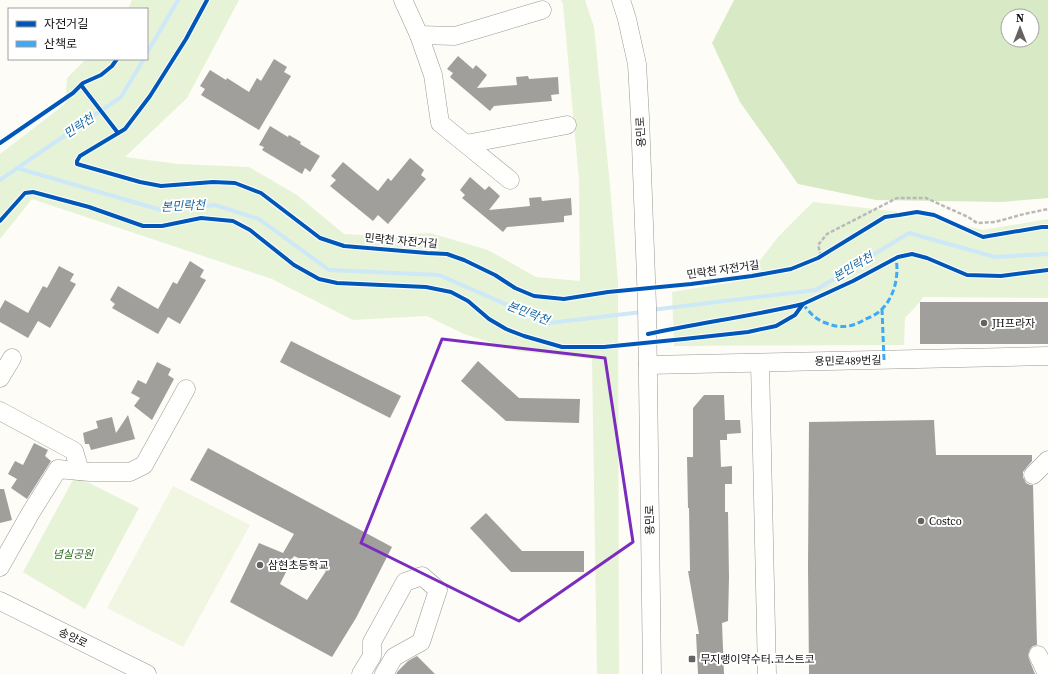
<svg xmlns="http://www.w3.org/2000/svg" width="1048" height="674" viewBox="0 0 1048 674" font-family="'Source Serif 4','Noto Sans KR',serif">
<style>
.green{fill:#e7f3d7}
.forest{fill:#d8eac5;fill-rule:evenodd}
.pitch{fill:#f0f6e1}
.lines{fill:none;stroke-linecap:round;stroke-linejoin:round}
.stream{stroke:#cde8f7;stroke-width:4}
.building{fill:#a19f9c;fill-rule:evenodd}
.minor-casing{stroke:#979795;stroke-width:19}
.path{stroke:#b9b9b8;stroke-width:2.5;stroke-dasharray:4 2;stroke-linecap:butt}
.minor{stroke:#fffffe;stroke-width:18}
.quiet{stroke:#3fa9f5;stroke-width:3;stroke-dasharray:6 3;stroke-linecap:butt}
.cycleway-casing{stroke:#fff;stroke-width:6}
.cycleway{stroke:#0057b8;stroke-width:4}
.marked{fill:none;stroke:#7b2cbf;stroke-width:3;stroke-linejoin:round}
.poi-dot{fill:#646362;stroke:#fff;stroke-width:1.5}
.labels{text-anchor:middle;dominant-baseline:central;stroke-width:4;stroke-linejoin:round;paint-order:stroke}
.street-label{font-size:11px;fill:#111;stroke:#fff}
.poi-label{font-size:11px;fill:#111;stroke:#fff;text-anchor:start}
.park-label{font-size:11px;font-style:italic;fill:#2f6b1f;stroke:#fff}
.water-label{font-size:12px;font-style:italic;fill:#1768a6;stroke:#fff}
</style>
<rect width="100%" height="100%" fill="#fdfcf7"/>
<!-- green -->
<g class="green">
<polygon points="132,0 239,0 187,98 125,157 178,164 249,167 297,195 344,234 377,236 430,233 488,250 536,277 580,281 579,180 563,4 561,0 585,0 594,27 610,185 618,282 619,674 597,674 592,359 518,351 464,334 427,316 353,320 272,279 32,199 0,239 0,154 65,104 67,78 86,59 147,59 147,9 128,9"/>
<polygon points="813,202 917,214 983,230 1048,219 1048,298 923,297 920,302 905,318 904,345 674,346 672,292 745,280 778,237"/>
<polygon points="75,476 139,508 85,609 23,572"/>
</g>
<!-- forest -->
<path class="forest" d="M734 0H1048V198L1002 202 876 200 798 184 740 102 712 43ZM1008 16H1032V40H1008Z"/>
<!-- pitch -->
<polygon class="pitch" points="173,486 250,525 183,647 107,608"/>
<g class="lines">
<!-- stream -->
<g class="stream">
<polyline points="147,53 178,0"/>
<polyline points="17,168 161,210 215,205 259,219 329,270 439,275 549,323 642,312"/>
<polyline points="0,180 121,97 144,59"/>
<polyline points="651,310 816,290 909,233 995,257 1048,254"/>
</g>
</g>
<!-- building -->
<g class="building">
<polygon points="458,56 473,69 476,65 487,75 477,88 517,85 516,77 528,76 529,79 558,77 559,94 551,95 552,101 494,106 490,111 450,77 453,73 447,69"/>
<polygon points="274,59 287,67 284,72 291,76 259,130 201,95 205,89 200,86 210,70 226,80 227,78 249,92 257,78 261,81"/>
<polygon points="270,126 288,137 289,135 301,142 300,144 320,156 310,172 305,168 302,174 262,150 264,147 259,145"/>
<polygon points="410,158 424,170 421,175 426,179 388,224 378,215 373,221 330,186 336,180 331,176 343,162 378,191 388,178 391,181"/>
<polygon points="470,177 485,190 489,186 500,196 489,210 530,206 529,198 541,197 542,201 571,198 572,215 564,216 564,222 507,227 503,232 462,198 465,195 460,190"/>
<polygon points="190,261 204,270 200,277 206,280 180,324 168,317 158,334 112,308 115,304 110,300 118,286 158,309 173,282 177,284"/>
<polygon points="59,266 74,274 70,281 76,284 50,328 38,321 28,338 0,322 0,309 5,300 28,313 43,286 47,288"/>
<rect x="920" y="302" width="128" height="42"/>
<polygon points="291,341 401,396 390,418 280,362"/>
<polygon points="478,361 519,398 580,399 579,423 506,421 461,381"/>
<polygon points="157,362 171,369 168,375 174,379 152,420 134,406 140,398 131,393 138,380 146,384"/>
<polygon points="704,395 724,395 725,420 740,420 741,433 727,434 727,440 720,440 721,467 732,466 732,484 725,484 725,512 728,512 729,578 728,621 722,623 724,674 698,674 696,634 699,634 688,571 690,571 689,508 688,508 687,457 693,457 693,408"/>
<polygon points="128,415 135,439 91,450 89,444 85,444 83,433 98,428 96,421 112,417 116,433"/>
<polygon points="934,420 936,455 1032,455 1032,461 1026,468 1023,472 1023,477 1026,483 1030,485 1033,485 1037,645 1033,646 1030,649 1028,655 1029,659 1035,674 809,674 808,567 809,422"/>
<polygon points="34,443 48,450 45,456 51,461 27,499 11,488 17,479 8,474 15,461 23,465"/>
<path d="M208 448 392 547 356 618 332 657 230 602 259 543 283 553 294 534 190 480ZM294 556 326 571 307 600 280 584Z"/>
<polygon points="0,489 4,489 12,520 0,523"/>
<polygon points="486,513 522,551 584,551 584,572 511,572 470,528"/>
<polygon points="417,656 435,674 396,674 398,671 408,661"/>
</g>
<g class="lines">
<!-- minor casing -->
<g class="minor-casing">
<g id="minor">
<polyline points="403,0 419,35 433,75 440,123 510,180"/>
<polyline points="621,0 627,19 637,64 640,117 647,305 652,674"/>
<polyline points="419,35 455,36 542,10"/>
<polyline points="466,144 567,125"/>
<polyline points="760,363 767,674"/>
<polyline points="648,365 1048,356"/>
<polyline points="0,378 12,358"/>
<polyline points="0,411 74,451 80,471"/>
<polyline points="1033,475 1048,460"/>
<polyline points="0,567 30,514 58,469 90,472 130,472 144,465 186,389"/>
<polyline points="0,601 147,674"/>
<polyline points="1038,655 1047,674"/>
<polyline points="361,674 372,656 372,642 405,582 422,576 438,590 421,642 394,657 384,674"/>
</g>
</g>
<!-- path -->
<polyline class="path" points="821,256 818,245 827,234 897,198 926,198 968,217 977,223 995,222 1024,214 1048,209"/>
<!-- minor -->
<use href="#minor" class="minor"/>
<!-- quiet -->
<g class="quiet">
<path d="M803 304C809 312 816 320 826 323 840 329 852 327 864 320 870 317 878 314 882 309 895 296 899 275 896 258"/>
<polyline points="882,309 884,360"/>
</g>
<!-- cycleway casing -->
<g class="cycleway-casing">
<g id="cycleway">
<polyline points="207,0 186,39 150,96 125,129 80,156 77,161 77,164 140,182 161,186 213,182 235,183 261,193 320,238 344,246 427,253 447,254 464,260 495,275 515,288 534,296 564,299 608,292 691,284 752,276 791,269 818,258 885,217 899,215 917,212 934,215 983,237 1042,227 1048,227"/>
<polyline points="81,85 118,133"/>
<polyline points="0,143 73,93 83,83 101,75 112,66 117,59"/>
<polyline points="0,221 25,193 33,192 89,207 143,226 162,226 201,218 233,221 250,230 294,265 319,279 337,283 426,287 451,292 468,301 489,319 506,329 524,336 562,347 604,347 684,339 748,332 776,326 795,315 803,304 853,281 898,257 912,254 927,258 967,275 1001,276 1048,270"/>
<path d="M648 334C699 323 752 316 803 304"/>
</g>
</g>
<!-- cycleway -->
<use href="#cycleway" class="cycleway"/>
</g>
<!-- marked area -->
<path class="marked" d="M442 339 605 358 633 542 519 621 361 543Z"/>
<!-- markers -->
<g class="poi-dot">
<circle cx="984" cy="323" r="4"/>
<circle cx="921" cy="521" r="4"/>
<circle cx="260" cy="565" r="4"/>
<rect x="688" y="655" width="8" height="8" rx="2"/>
</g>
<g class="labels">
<!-- street labels -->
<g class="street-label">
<text transform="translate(641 132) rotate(-93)">용민로</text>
<text transform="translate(401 241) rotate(5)">민락천 자전거길</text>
<text transform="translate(723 270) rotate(-8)">민락천 자전거길</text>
<text transform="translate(848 361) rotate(-1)">용민로489번길</text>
<text transform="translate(650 520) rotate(-91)">용민로</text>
<text transform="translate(73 638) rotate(26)">송양로</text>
</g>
<!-- poi labels -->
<g class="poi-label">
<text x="992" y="323">JH프라자</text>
<text x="929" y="521">Costco</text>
<text x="268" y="565">삼현초등학교</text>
<text x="700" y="659">무지랭이약수터.코스트코</text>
</g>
<!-- park labels -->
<g class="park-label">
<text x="73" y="554">념실공원</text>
</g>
<!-- water labels -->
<g class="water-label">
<text transform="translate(79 126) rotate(-34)">민락천</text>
<text transform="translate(183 206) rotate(-3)">본민락천</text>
<text transform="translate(853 267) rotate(-31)">본민락천</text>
<text transform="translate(528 313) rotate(21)">본민락천</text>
</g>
</g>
<!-- legend -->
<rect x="8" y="8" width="140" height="52" fill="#ffffff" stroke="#a0a0a0"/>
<rect x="16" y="21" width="20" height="6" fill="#0057b8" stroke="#a0a0a0"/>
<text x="44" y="28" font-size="12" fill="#111111">자전거길</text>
<rect x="16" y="41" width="20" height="6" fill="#3fa9f5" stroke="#a0a0a0"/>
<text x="44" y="48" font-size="12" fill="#111111">산책로</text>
<!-- north arrow -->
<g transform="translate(1020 28)"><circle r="19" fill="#ffffff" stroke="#a0a0a0"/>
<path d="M0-3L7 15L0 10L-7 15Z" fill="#646362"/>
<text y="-6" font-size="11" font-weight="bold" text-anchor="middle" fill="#111111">N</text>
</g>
</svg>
